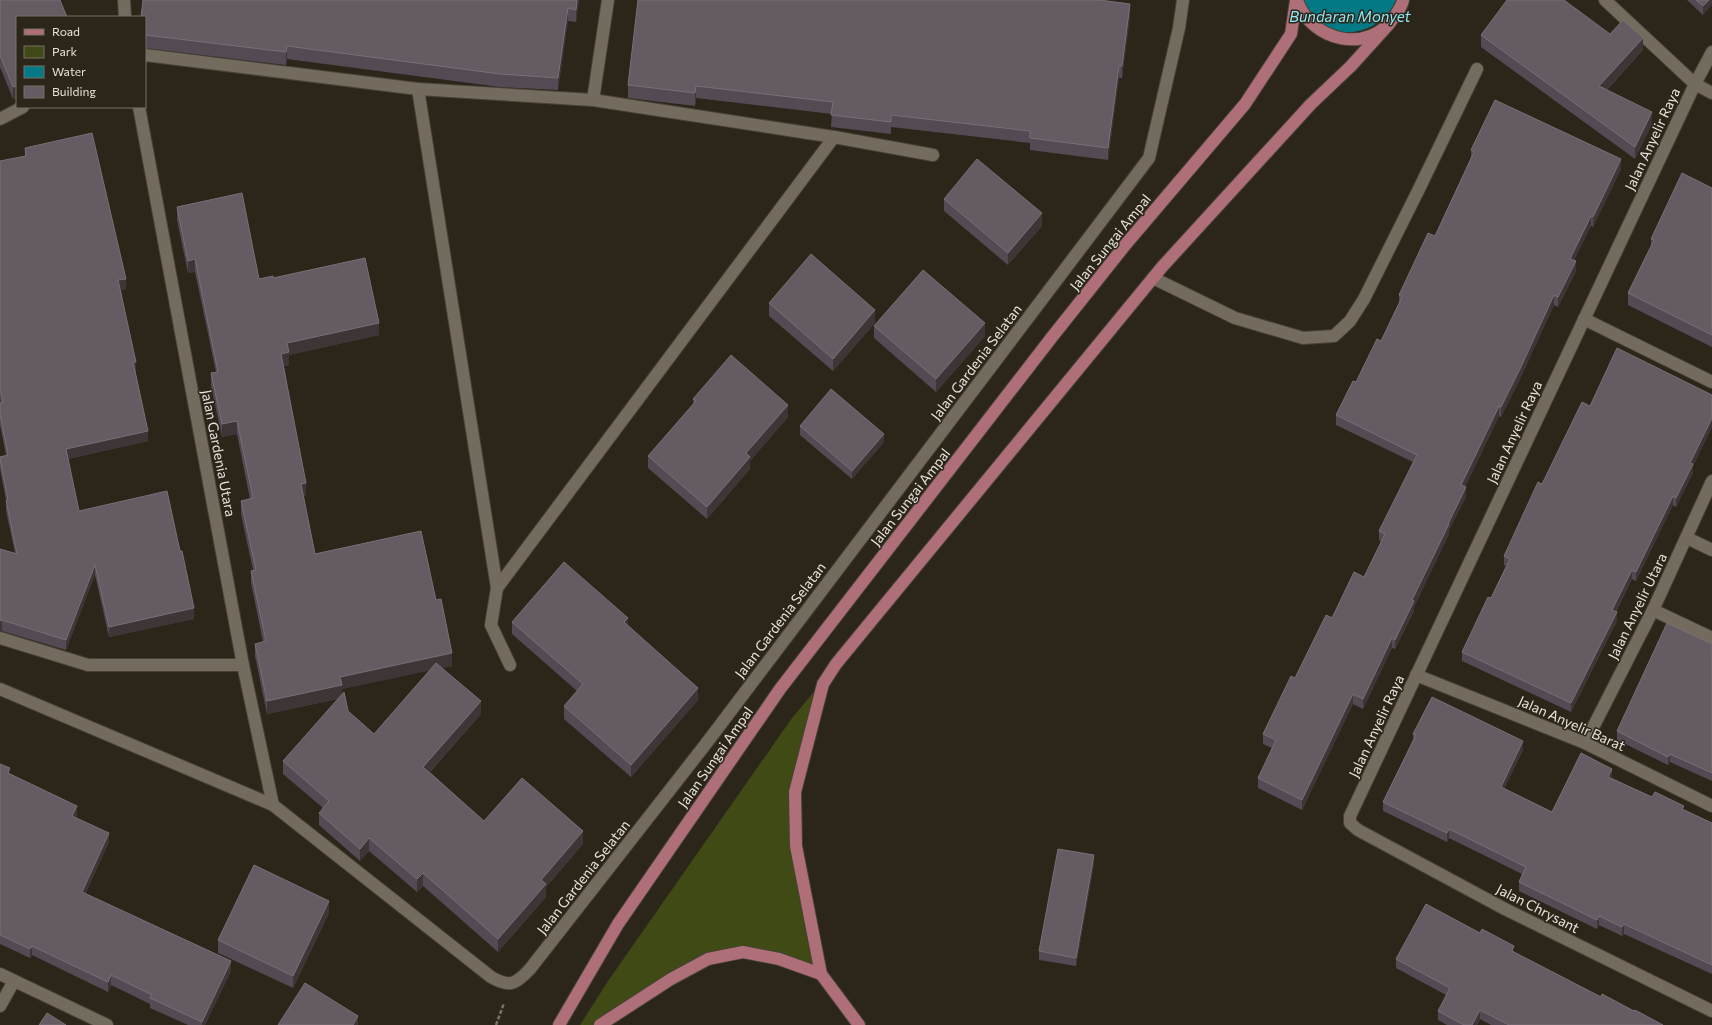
<svg xmlns="http://www.w3.org/2000/svg" width="1712" height="1025" viewBox="0 0 1712 1025" font-family="Commissioner,sans-serif">
<style>
.green{fill:#3f4a15}
.water{fill:#047986}
.lines{fill:none;stroke-linecap:round;stroke-linejoin:round}
.minor-casing{stroke:#474138;stroke-width:14}
.major-casing{stroke:#474138;stroke-width:14}
.path{stroke:#787268;stroke-width:2.5;stroke-dasharray:4 2;stroke-linecap:butt}
.minor{stroke:#736b5d;stroke-width:12}
.major{stroke:#ae6f78;stroke-width:12}
.wall{fill:#544a54;fill-rule:evenodd}
.shaded-wall{fill:#3d3536}
.building{fill:#645b63;stroke:#787076}
.labels{text-anchor:middle;dominant-baseline:central;stroke-width:3;stroke-linejoin:round;paint-order:stroke}
.street-label{font-size:14px;fill:#e7e2db;stroke:#2c2519}
.water-label{font-size:15px;font-style:italic;fill:#93e9f7;stroke:#2c2519}
</style>
<rect width="100%" height="100%" fill="#2c2519"/>
<!-- green -->
<polygon class="green" points="818,687 791,790 814,967 781,956 707,956 594,1025 580,1025 608,981 792,718"/>
<!-- water -->
<path class="water" d="M1303 0H1396C1379 41 1317 45 1303 0Z"/>
<g class="lines">
<!-- minor casing -->
<g class="minor-casing">
<g id="minor">
<polyline points="124,0 125,17"/>
<polyline points="1605,0 1695,84 1712,93"/>
<polyline points="1712,52 1695,84 1350,816 1350,823 1358,830 1503,908 1712,1011"/>
<polyline points="145,55 418,89 593,100 834,137 933,155"/>
<polyline points="418,89 497,588 491,625 510,665"/>
<polyline points="593,100 608,0"/>
<polyline points="139,107 243,665 273,805"/>
<polyline points="0,119 23,107"/>
<polyline points="1153,278 1235,318 1303,338 1334,336 1350,321 1364,299 1418,191 1477,69"/>
<polyline points="1584,319 1712,382"/>
<polyline points="1687,538 1712,550"/>
<polyline points="497,588 834,137"/>
<polyline points="1653,610 1712,638"/>
<polyline points="0,638 88,665 243,665"/>
<polyline points="1416,675 1585,743 1712,806"/>
<path d="M0 689 273 805 491 977C510 988 516 984 530 969L705 745 1149 158 1179 28 1183 0"/>
<polyline points="1585,743 1653,610 1712,481"/>
<polyline points="0,974 107,1025"/>
<polyline points="0,1006 14,981"/>
</g>
</g>
<!-- major casing -->
<g class="major-casing">
<g id="major">
<path d="M1297 0C1311 42 1369 55 1395 16 1398 11 1402 6 1403 0"/>
<polyline points="559,1025 618,924 780,689 1052,337 1126,244 1245,104 1291,34 1296,0"/>
<polyline points="600,1025 671,979 708,959 743,952 779,959 821,974"/>
<polyline points="859,1025 821,974 796,846 795,792 823,684 836,664 1162,267 1311,104 1351,66 1389,24"/>
</g>
</g>
<!-- path -->
<polyline class="path" points="496,1025 504,1003"/>
<!-- minor -->
<use href="#minor" class="minor"/>
<!-- major -->
<use href="#major" class="major"/>
</g>
<!-- wall -->
<g class="wall">
<polygon points="0,0 17,17 17,98 13,99 0,67"/>
<polygon points="143,0 579,0 576,22 568,21 558,90 500,87 287,59 286,65 145,48 145,17"/>
<polygon points="1687,0 1712,0 1703,15"/>
<polygon points="1130,16 1122,78 1119,78 1108,160 1030,150 1030,143 891,127 891,134 831,127 832,114 696,98 695,106 628,98 628,85"/>
<polygon points="1610,34 1643,50 1607,90 1652,124 1635,159 1481,47 1481,35"/>
<polygon points="25,148 126,289 121,290 148,441 68,459 79,511 194,619 109,637 95,575 66,650 2,631 0,631 0,549 15,553 6,511 6,500 0,469 0,457 6,455 0,425 0,403 1,403 0,400 0,161 25,156"/>
<polygon points="1471,150 1621,169 1593,227 1591,226 1574,260 1576,271 1558,307 1554,305 1520,379 1501,417 1499,416 1480,456 1465,487 1466,497 1449,530 1449,534 1414,607 1414,611 1395,649 1392,648 1363,709 1353,704 1302,810 1258,788 1258,778 1272,748 1263,744 1263,734 1295,678 1332,618 1364,577 1381,542 1379,540 1379,531 1413,462 1336,425 1336,415 1381,341 1399,305 1399,295 1435,236 1471,158"/>
<polygon points="1712,188 1712,347 1628,305 1628,293 1651,247 1651,239"/>
<polygon points="944,199 1042,226 1008,265 944,211"/>
<path d="M177 207 259 279 273 278 379 335 289 355V365L284 366 306 495 303 496 315 554 436 600 452 666 442 668 481 714 430 772 484 821 583 844 546 887V897L498 952 423 886 417 892 369 851 360 861 319 825V813L323 808 283 774V761L338 699 267 714 255 656V644L263 642 251 583V571L253 570 241 514V501L250 499 237 434 222 437 211 386V373L216 372 195 272 188 273 177 220ZM430 670 374 734 348 711 342 693V689Z"/>
<polygon points="769,303 875,323 833,371 769,316"/>
<polygon points="874,326 985,336 936,392 874,338"/>
<polygon points="1712,395 1712,427 1693,466 1693,473 1676,507 1673,505 1636,581 1632,579 1616,612 1617,621 1571,712 1462,661 1462,652 1491,598 1506,566 1504,565 1504,556 1542,484 1590,406"/>
<polygon points="693,399 788,417 750,461 750,469 707,519 648,468 648,456 693,404"/>
<polygon points="800,426 884,442 852,479 800,435"/>
<polygon points="512,622 628,626 698,700 631,777 564,719 564,706 577,691 512,634"/>
<polygon points="1712,644 1712,781 1670,762 1668,765 1617,740 1617,731"/>
<polygon points="1413,734 1523,750 1504,789 1552,812 1612,778 1652,797 1684,810 1712,823 1712,974 1624,934 1622,936 1599,925 1597,929 1519,891 1519,882 1522,874 1449,838 1447,842 1383,811 1383,802 1413,740"/>
<polygon points="0,764 10,774 77,816 76,818 109,842 85,894 231,971 205,1025 188,1025 150,1008 150,1004 111,985 108,992 32,955 30,958 0,944"/>
<polygon points="1094,864 1076,966 1039,960 1039,951"/>
<polygon points="329,913 293,988 218,953 218,940"/>
<polygon points="1480,933 1514,952 1601,997 1634,1011 1663,1025 1491,1025 1480,1019 1477,1025 1447,1025 1438,1020 1438,1011 1446,995 1396,968 1396,959"/>
</g>
<!-- shaded-wall -->
<g class="shaded-wall">
<polygon points="577,0 579,0 576,22 576,10"/>
<polygon points="1709,0 1712,0 1712,5 1703,15 1703,6"/>
<polygon points="1130,4 1130,16 1122,78 1122,66"/>
<polygon points="568,8 568,21 558,90 558,78"/>
<polygon points="1643,38 1643,50 1599,98 1599,86"/>
<polygon points="287,46 287,59 286,65 286,52"/>
<polygon points="1119,66 1119,78 1108,160 1108,148"/>
<polygon points="17,86 17,98 13,99 13,87"/>
<polygon points="696,86 696,98 695,106 695,93"/>
<polygon points="1652,112 1652,124 1635,159 1635,147"/>
<polygon points="1621,159 1621,169 1593,227 1593,217"/>
<polygon points="1042,213 1042,226 1008,265 1008,253"/>
<polygon points="1591,216 1591,226 1570,268 1570,259"/>
<polygon points="195,259 195,272 188,273 188,261"/>
<polygon points="1576,261 1576,271 1558,307 1558,297"/>
<polygon points="126,279 126,289 118,291 118,280"/>
<polygon points="1554,295 1554,305 1520,379 1501,417 1501,407"/>
<polygon points="875,310 875,323 833,371 833,359"/>
<polygon points="379,323 379,335 289,355 289,365 281,367 281,354 287,343"/>
<polygon points="985,323 985,336 936,392 936,379"/>
<polygon points="133,362 136,362 136,372 133,373"/>
<polygon points="788,405 788,417 750,461 750,469 707,519 707,507 746,453"/>
<polygon points="1499,406 1499,416 1461,495 1461,485"/>
<polygon points="1712,418 1712,427 1693,466 1693,473 1676,507 1676,498 1690,463"/>
<polygon points="237,421 237,434 222,437 222,424"/>
<polygon points="148,431 148,441 66,459 66,449"/>
<polygon points="884,434 884,442 852,479 852,471"/>
<polygon points="306,483 306,495 301,497 301,484"/>
<polygon points="1466,487 1466,497 1449,530 1449,534 1414,607 1414,611 1395,649 1395,640 1412,600 1448,524"/>
<polygon points="1673,496 1673,505 1636,581 1636,572"/>
<polygon points="95,565 95,575 66,650 66,640"/>
<polygon points="1632,570 1632,579 1612,619 1612,610"/>
<polygon points="194,608 194,619 109,637 109,627"/>
<polygon points="1617,612 1617,621 1571,712 1571,703"/>
<polygon points="628,618 628,631 624,622"/>
<polygon points="2,620 2,631 0,631 0,621"/>
<polygon points="1392,638 1392,648 1363,709 1363,699"/>
<polygon points="452,653 452,666 342,689 342,698 267,714 267,701 340,677"/>
<polygon points="698,688 698,700 631,777 631,765"/>
<polygon points="1353,694 1353,704 1302,810 1302,800"/>
<polygon points="481,701 481,714 423,779 423,767"/>
<polygon points="1523,741 1523,750 1501,796 1501,787"/>
<polygon points="1670,754 1670,762 1668,765 1668,757"/>
<polygon points="1612,769 1612,778 1608,786 1608,777"/>
<polygon points="77,806 77,816 72,826 72,816"/>
<polygon points="1449,829 1449,838 1447,842 1447,833"/>
<polygon points="583,831 583,844 546,887 546,897 498,952 498,939 541,880"/>
<polygon points="109,833 109,842 82,902 82,892"/>
<polygon points="369,838 369,851 360,861 360,849"/>
<polygon points="1094,855 1094,864 1076,966 1076,958"/>
<polygon points="423,873 423,886 417,892 417,879"/>
<polygon points="329,901 329,913 293,988 293,976"/>
<polygon points="1599,916 1599,925 1597,929 1597,920"/>
<polygon points="1624,924 1624,934 1622,936 1622,927"/>
<polygon points="32,946 32,955 30,958 30,949"/>
<polygon points="231,961 231,971 205,1025 202,1025 202,1022"/>
<polygon points="111,975 111,985 108,992 108,982"/>
<polygon points="1480,1010 1480,1019 1477,1025 1472,1025"/>
<polygon points="358,1016 358,1025 353,1025"/>
</g>
<!-- building -->
<g class="building">
<polygon points="0,0 60,0 67,17 17,17 17,86 13,87 0,55"/>
<polygon points="143,0 577,0 576,10 568,8 558,78 500,74 287,46 286,52 145,35 145,17 141,17"/>
<polygon points="638,0 1100,0 1130,4 1122,66 1119,66 1108,148 1030,138 1030,131 891,115 891,122 831,115 833,102 696,86 695,93 628,85"/>
<polygon points="1507,0 1564,0 1610,34 1623,20 1643,38 1599,86 1652,112 1635,147 1481,35"/>
<polygon points="1696,0 1709,0 1703,6"/>
<polygon points="1495,100 1621,159 1593,217 1591,216 1570,259 1576,261 1558,297 1554,295 1520,369 1501,407 1499,406 1480,446 1461,485 1466,487 1448,524 1449,524 1412,600 1414,601 1395,640 1392,638 1363,699 1353,694 1302,800 1258,778 1276,740 1263,734 1291,676 1295,678 1326,615 1332,618 1354,572 1364,577 1385,534 1379,531 1417,455 1336,415 1353,381 1356,382 1377,339 1381,341 1402,297 1399,295 1428,233 1435,236 1474,152 1471,150"/>
<polygon points="92,133 126,279 118,280 136,362 133,362 148,431 66,449 79,511 167,491 180,551 182,551 194,608 109,627 95,565 66,640 2,620 0,621 0,549 17,554 6,500 8,500 0,459 0,457 8,455 0,414 0,403 3,402 0,389 0,161 26,156 25,148"/>
<polygon points="977,159 1042,213 1008,253 944,199"/>
<polygon points="1682,173 1712,188 1712,335 1628,293 1654,240 1651,239"/>
<polygon points="242,193 259,279 273,276 273,278 365,258 379,323 287,343 289,352 281,354 306,483 301,484 315,554 421,531 436,600 441,599 452,653 340,677 342,685 267,701 255,644 266,641 251,571 256,570 241,501 253,498 237,421 222,424 211,373 218,372 195,259 188,261 177,207"/>
<polygon points="811,254 875,310 833,359 769,303"/>
<polygon points="923,270 985,323 936,379 874,326"/>
<polygon points="1617,348 1712,395 1712,418 1690,463 1693,464 1676,498 1673,496 1636,572 1632,570 1612,610 1617,612 1571,703 1462,652 1488,597 1491,598 1510,559 1504,556 1538,482 1542,484 1582,402 1590,406"/>
<polygon points="731,355 788,405 746,453 750,457 707,507 648,456 696,401 693,399"/>
<polygon points="831,389 884,434 852,471 800,426"/>
<polygon points="564,562 628,618 624,622 698,688 631,765 564,706 583,684 512,622"/>
<polygon points="1667,623 1712,644 1712,649 1710,652 1712,653 1712,773 1670,754 1668,757 1617,731"/>
<polygon points="436,663 481,701 423,767 484,821 522,778 583,831 541,880 546,884 498,939 423,873 417,879 369,838 360,849 319,813 329,801 283,761 344,692 348,711 374,734"/>
<polygon points="1432,697 1523,741 1501,787 1552,812 1581,753 1612,769 1608,777 1652,797 1655,792 1684,806 1682,809 1712,823 1712,965 1624,924 1622,927 1599,916 1597,920 1519,882 1526,867 1449,829 1447,833 1383,802 1416,735 1413,734"/>
<polygon points="0,764 10,768 8,773 77,806 72,816 109,833 82,892 231,961 202,1022 150,998 152,995 111,975 108,982 32,946 30,949 0,935"/>
<polygon points="1058,849 1094,855 1076,958 1039,951"/>
<polygon points="254,865 329,901 293,976 218,940"/>
<polygon points="1426,904 1480,933 1482,929 1514,946 1512,951 1601,997 1602,994 1634,1011 1635,1010 1663,1025 1509,1025 1480,1010 1472,1025 1464,1025 1438,1011 1450,988 1396,959"/>
<polygon points="305,983 358,1016 353,1025 278,1025"/>
<polygon points="47,1013 66,1025 39,1025"/>
</g>
<g class="labels">
<!-- street labels -->
<g class="street-label">
<text transform="translate(1652 139) rotate(-65)">Jalan Anyelir Raya</text>
<text transform="translate(1110 242) rotate(-51)">Jalan Sungai Ampal</text>
<text transform="translate(976 362) rotate(-53)">Jalan Gardenia Selatan</text>
<text transform="translate(1514 432) rotate(-65)">Jalan Anyelir Raya</text>
<text transform="translate(219 453) rotate(79)">Jalan Gardenia Utara</text>
<text transform="translate(910 497) rotate(-52)">Jalan Sungai Ampal</text>
<text transform="translate(1637 606) rotate(-64)">Jalan Anyelir Utara</text>
<text transform="translate(780 620) rotate(-53)">Jalan Gardenia Selatan</text>
<text transform="translate(1572 723) rotate(24)">Jalan Anyelir Barat</text>
<text transform="translate(1376 726) rotate(-65)">Jalan Anyelir Raya</text>
<text transform="translate(715 757) rotate(-55)">Jalan Sungai Ampal</text>
<text transform="translate(583 877) rotate(-52)">Jalan Gardenia Selatan</text>
<text transform="translate(1538 908) rotate(27)">Jalan Chrysant</text>
</g>
<!-- water labels -->
<g class="water-label">
<text x="1350" y="16">Bundaran Monyet</text>
</g>
</g>
<!-- legend -->
<rect x="16" y="16" width="130" height="92" fill="#2c2519" stroke="#777167"/>
<rect x="24" y="29" width="20" height="6" fill="#ae6f78" stroke="#777167"/>
<text x="52" y="36" font-size="12" fill="#e7e2db">Road</text>
<rect x="24" y="46" width="20" height="12" fill="#3f4a15" stroke="#777167"/>
<text x="52" y="56" font-size="12" fill="#e7e2db">Park</text>
<rect x="24" y="66" width="20" height="12" fill="#047986" stroke="#777167"/>
<text x="52" y="76" font-size="12" fill="#e7e2db">Water</text>
<rect x="24" y="86" width="20" height="12" fill="#645b63" stroke="#777167"/>
<text x="52" y="96" font-size="12" fill="#e7e2db">Building</text>
</svg>
